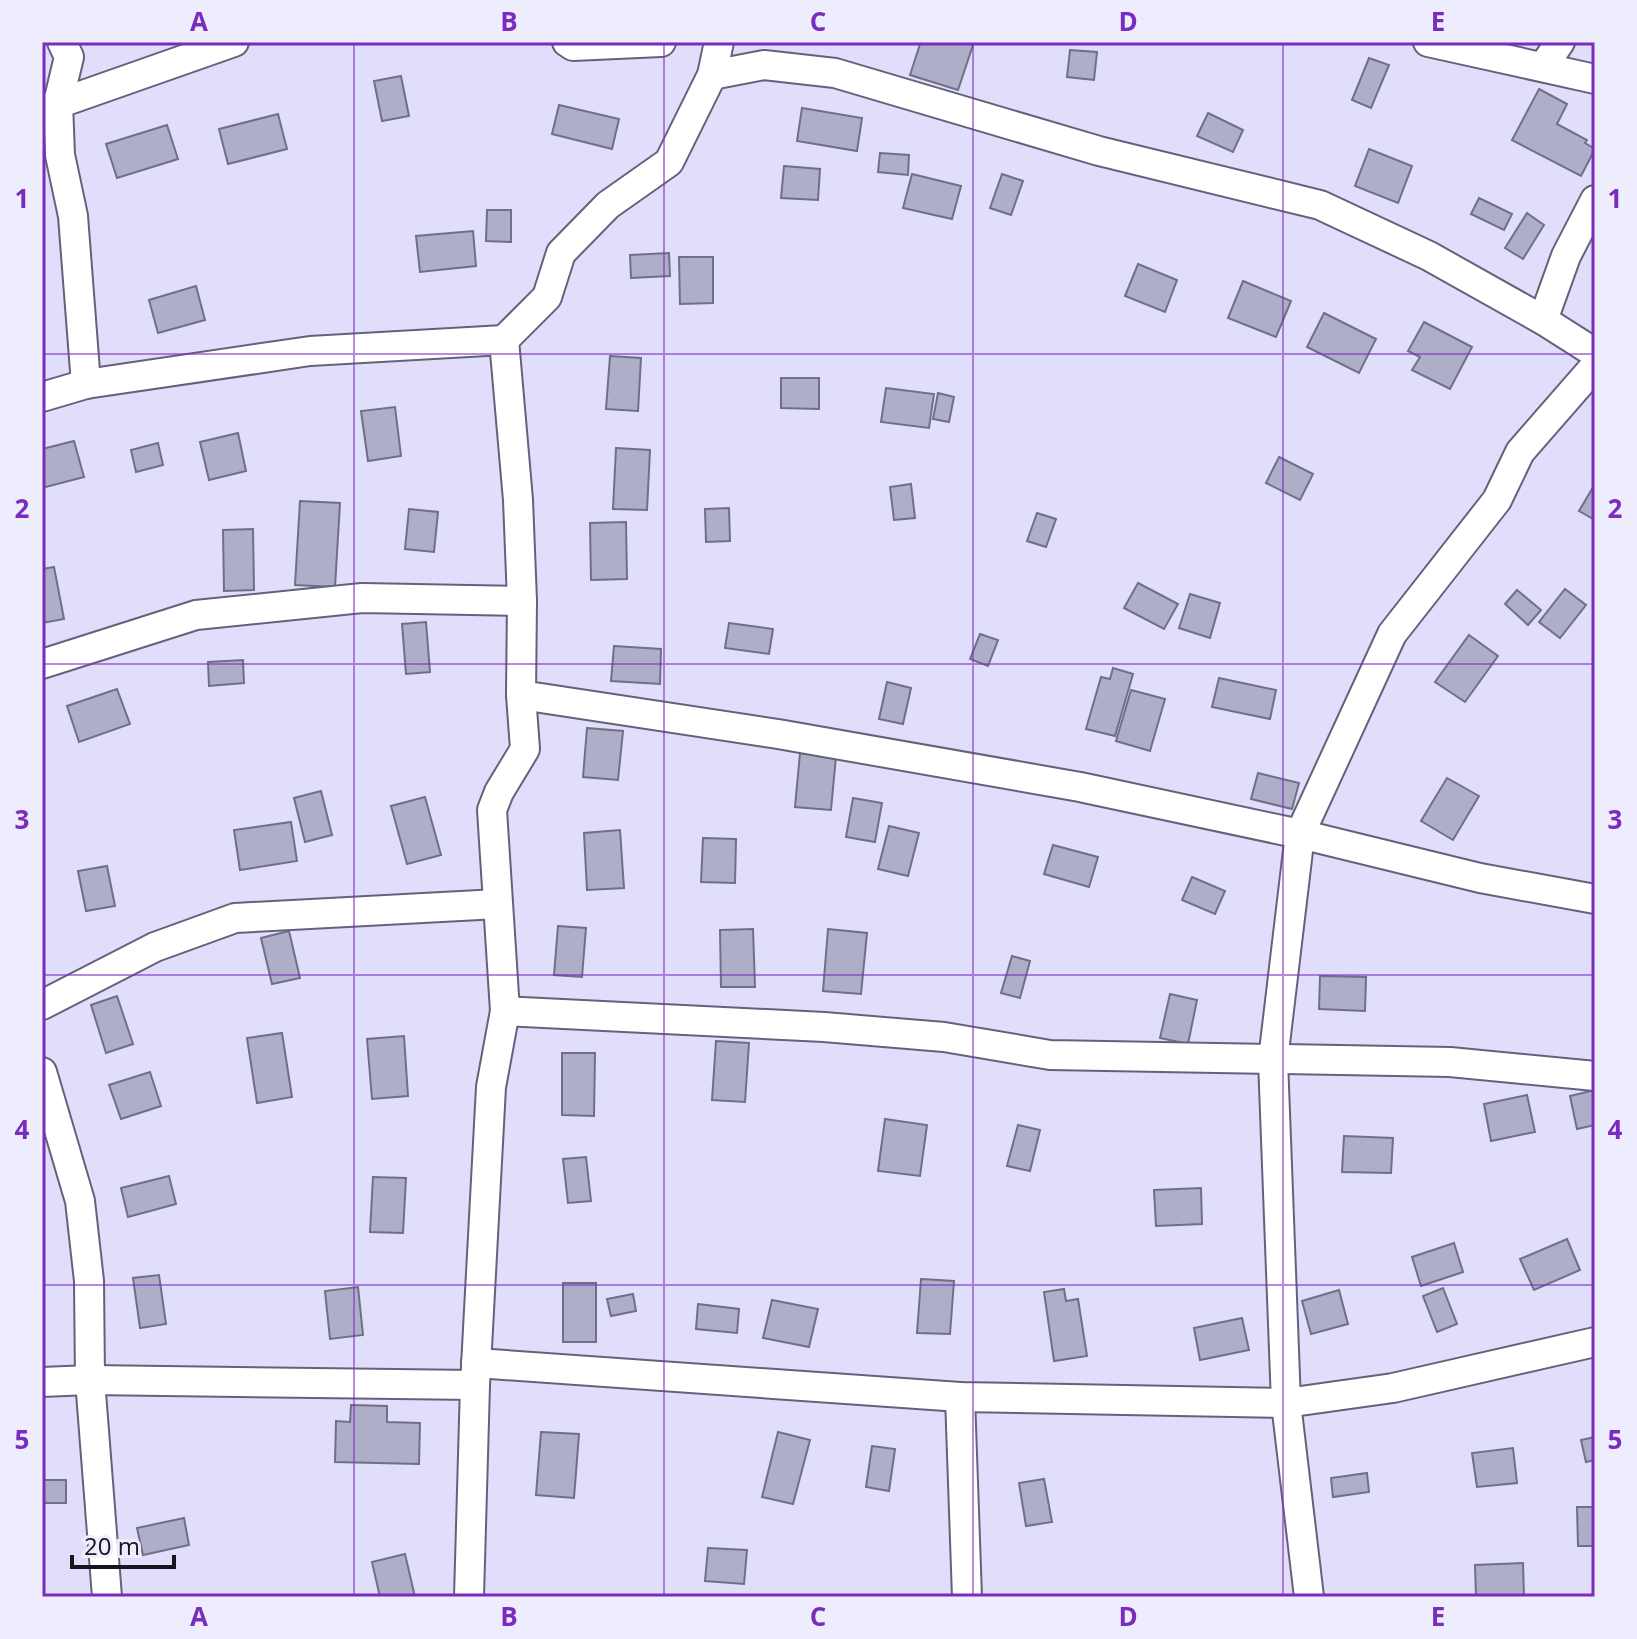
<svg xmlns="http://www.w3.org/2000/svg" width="1637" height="1639" viewBox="0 0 1637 1639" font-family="'Open Sans',sans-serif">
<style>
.building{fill:#afaec8;stroke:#706f87;stroke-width:2}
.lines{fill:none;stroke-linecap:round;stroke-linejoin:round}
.minor-casing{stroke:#64627a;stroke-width:32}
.minor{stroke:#fff;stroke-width:28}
.grid{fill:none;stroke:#7b2cbf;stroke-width:2;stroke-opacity:0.55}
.neatline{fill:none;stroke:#7b2cbf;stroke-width:3}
.grid-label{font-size:26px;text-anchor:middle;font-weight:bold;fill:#7b2cbf}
</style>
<rect width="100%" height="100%" fill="#e0defa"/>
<!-- building -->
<g class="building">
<polygon points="915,42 974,42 958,90 910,75 920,44"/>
<polygon points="1070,50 1097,52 1094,80 1067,77"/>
<polygon points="1369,58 1389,65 1371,108 1352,100"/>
<polygon points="401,76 409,116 382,121 374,81"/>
<polygon points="1539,89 1567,104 1557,124 1587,140 1585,143 1595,149 1581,176 1512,140"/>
<polygon points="559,105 619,119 612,149 552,134"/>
<polygon points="802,108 862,118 857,151 797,141"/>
<polygon points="1208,113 1243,130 1233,152 1197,136"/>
<polygon points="278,114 287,149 228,164 219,129"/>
<polygon points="167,125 178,159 117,178 106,144"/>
<polygon points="1369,149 1412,166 1398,203 1355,186"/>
<polygon points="880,153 909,155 908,175 878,172"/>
<polygon points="784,166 820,169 818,200 781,198"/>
<polygon points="912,174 961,186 952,219 903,208"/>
<polygon points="1002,174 1023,181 1011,215 990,208"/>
<polygon points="1479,198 1512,214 1504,230 1471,214"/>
<polygon points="487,210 511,210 511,242 486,241"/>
<polygon points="1527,213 1544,225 1523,259 1505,248"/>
<polygon points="473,231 476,266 420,272 416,236"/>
<polygon points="669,253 670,276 631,278 630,255"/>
<polygon points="679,257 713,257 713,303 680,304"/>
<polygon points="1138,264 1177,280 1165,312 1125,296"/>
<polygon points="1243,281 1291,301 1276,337 1228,318"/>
<polygon points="196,286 205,320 158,333 149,300"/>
<polygon points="1324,313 1376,339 1359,373 1307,347"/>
<polygon points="1424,322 1472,347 1450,389 1412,370 1420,357 1408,351"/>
<polygon points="610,356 641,358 638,411 606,409"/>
<polygon points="781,378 819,378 819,409 781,408"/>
<polygon points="886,388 934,394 929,428 881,422"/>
<polygon points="938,393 954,397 949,422 933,419"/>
<polygon points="395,407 401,456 368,461 361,411"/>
<polygon points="238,433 246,471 209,480 200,442"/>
<polygon points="74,441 84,477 42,488 42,449"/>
<polygon points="158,443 163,465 136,472 131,450"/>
<polygon points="616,448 650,450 647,510 613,509"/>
<polygon points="1279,457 1313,474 1300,500 1266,483"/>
<polygon points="911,484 915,518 894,520 890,487"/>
<polygon points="1595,484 1595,520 1579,511"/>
<polygon points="300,501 340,503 335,587 295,585"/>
<polygon points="729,508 730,541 706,542 705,509"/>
<polygon points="409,509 438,512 434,552 405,549"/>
<polygon points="1037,513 1056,519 1046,547 1027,541"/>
<polygon points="626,522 627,579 591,580 590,523"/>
<polygon points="253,529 254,590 224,591 223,530"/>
<polygon points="54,567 64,619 42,623 42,569"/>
<polygon points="1138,583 1178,604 1164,629 1124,608"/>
<polygon points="1565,589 1586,605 1560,638 1539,622"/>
<polygon points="1517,590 1541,610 1528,625 1505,604"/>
<polygon points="1190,594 1220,603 1210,638 1179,628"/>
<polygon points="426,622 430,672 406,674 402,624"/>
<polygon points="729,623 773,629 769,654 725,648"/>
<polygon points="980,634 998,640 988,666 970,659"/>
<polygon points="1469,635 1498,656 1465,702 1435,682"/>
<polygon points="614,646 661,649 660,684 611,681"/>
<polygon points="243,660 244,683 209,686 208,662"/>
<polygon points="1113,668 1133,674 1115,736 1086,729 1101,677 1110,679"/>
<polygon points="1219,678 1276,690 1270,719 1212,707"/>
<polygon points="887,682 911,688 903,724 879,719"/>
<polygon points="117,689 130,724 79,742 67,706"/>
<polygon points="1131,690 1165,699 1150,751 1116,741"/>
<polygon points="587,728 623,731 618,780 583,777"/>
<polygon points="800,753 836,756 831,810 795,807"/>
<polygon points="1258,773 1299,783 1292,809 1251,799"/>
<polygon points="1447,778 1479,796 1453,840 1421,821"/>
<polygon points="321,791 332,835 305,842 294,798"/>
<polygon points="425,797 441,855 407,864 391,806"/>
<polygon points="853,798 882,803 875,842 846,837"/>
<polygon points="291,822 297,861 240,870 234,830"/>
<polygon points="889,826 919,833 908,876 878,869"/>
<polygon points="620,830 624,888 587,890 584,833"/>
<polygon points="703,838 736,839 735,883 701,882"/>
<polygon points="1053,845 1098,857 1089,887 1044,874"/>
<polygon points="107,866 115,906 86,911 78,871"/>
<polygon points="1192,877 1225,891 1215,914 1182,900"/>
<polygon points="558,926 586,928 582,977 554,975"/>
<polygon points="753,929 755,987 721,987 720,930"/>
<polygon points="828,929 867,933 861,994 823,991"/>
<polygon points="289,931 300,978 272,984 261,938"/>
<polygon points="1012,956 1030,961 1020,998 1001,993"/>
<polygon points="1320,976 1366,977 1365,1011 1319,1009"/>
<polygon points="1170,994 1197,1000 1188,1044 1160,1038"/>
<polygon points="117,996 133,1044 106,1053 91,1005"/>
<polygon points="282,1033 292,1097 257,1103 247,1038"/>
<polygon points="404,1036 408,1096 372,1099 367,1039"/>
<polygon points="716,1041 749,1043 745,1102 712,1100"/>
<polygon points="562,1053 595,1053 594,1116 562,1115"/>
<polygon points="150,1072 161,1106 121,1119 109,1085"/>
<polygon points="1595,1090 1595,1125 1577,1129 1570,1096"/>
<polygon points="1527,1095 1535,1132 1491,1141 1484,1104"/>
<polygon points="885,1119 927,1125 920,1176 878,1171"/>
<polygon points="1018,1125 1040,1130 1030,1171 1007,1166"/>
<polygon points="1344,1136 1393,1138 1391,1173 1342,1172"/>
<polygon points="586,1157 591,1201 568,1203 563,1159"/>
<polygon points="169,1176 176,1204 128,1217 121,1188"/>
<polygon points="373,1177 406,1178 403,1233 370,1232"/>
<polygon points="1201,1188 1202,1224 1156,1226 1154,1190"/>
<polygon points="1567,1239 1580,1270 1534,1290 1520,1259"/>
<polygon points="1454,1243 1463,1272 1421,1286 1412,1257"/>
<polygon points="159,1275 166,1324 140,1328 133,1278"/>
<polygon points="921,1279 954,1281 950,1334 917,1333"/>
<rect x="563" y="1283" width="33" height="59"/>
<polygon points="358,1287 363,1335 330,1339 325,1291"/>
<polygon points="1443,1288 1457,1324 1437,1332 1423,1296"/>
<polygon points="1064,1289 1066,1301 1078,1299 1087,1356 1054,1361 1044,1292"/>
<polygon points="1339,1290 1348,1324 1311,1334 1302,1301"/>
<polygon points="633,1294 636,1311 611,1316 607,1299"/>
<polygon points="772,1300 818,1309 809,1347 763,1338"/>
<polygon points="698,1304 739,1309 737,1333 696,1329"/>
<polygon points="1242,1318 1249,1350 1200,1360 1194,1328"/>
<polygon points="351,1405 387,1406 387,1422 420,1423 419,1464 335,1462 336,1421 350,1422"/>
<polygon points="541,1432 579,1434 574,1498 536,1495"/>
<polygon points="778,1432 810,1440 793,1504 762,1497"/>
<polygon points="1595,1437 1595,1460 1586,1462 1581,1440"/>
<polygon points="872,1446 895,1449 889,1491 866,1487"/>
<polygon points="1513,1448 1517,1483 1477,1487 1472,1453"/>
<polygon points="1367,1473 1369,1492 1333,1497 1331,1478"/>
<polygon points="1044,1479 1052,1522 1026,1526 1019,1483"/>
<rect x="42" y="1480" width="24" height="23"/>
<polygon points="1577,1507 1595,1507 1595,1546 1578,1546"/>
<polygon points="184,1518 189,1545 143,1555 137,1528"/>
<polygon points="708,1548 747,1550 744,1584 705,1581"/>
<polygon points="405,1554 415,1597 380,1597 372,1562"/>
<polygon points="1523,1563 1524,1597 1476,1597 1475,1565"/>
</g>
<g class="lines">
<!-- minor casing -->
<g class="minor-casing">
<g id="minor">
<polyline points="62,42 69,57 58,103 60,155 73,216 86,384"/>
<polyline points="567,42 573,46 661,42"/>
<polyline points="1428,42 1595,79"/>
<polyline points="1543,67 1560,42"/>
<polyline points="712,75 764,65 835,73 1099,151 1320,205 1429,256 1543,320 1595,353"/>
<polyline points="46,108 234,42"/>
<polyline points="1543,320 1566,256 1595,200"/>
<polyline points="42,397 86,384 310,351 504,340"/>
<polyline points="42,664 196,615 362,598 522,601"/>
<polyline points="521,695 778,734 1080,787 1300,834 1480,878 1595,899"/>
<polyline points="42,1005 155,947 235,918 498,904"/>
<polyline points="505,1011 824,1027 944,1037 1050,1055 1450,1062 1595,1076"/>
<polyline points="42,1072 80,1201 89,1281 90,1380 107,1597"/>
<polyline points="476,1363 960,1397 1286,1403 1393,1388 1595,1342"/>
<polyline points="42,1382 90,1380 475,1385"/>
<polyline points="960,1397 967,1597"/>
<polyline points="469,1597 475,1385 491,1087 505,1011 492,810 499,792 525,749 521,695 522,601 518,500 504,340 547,297 561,253 608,205 669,162 712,75 719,42"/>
<polyline points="1309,1597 1286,1403 1273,1060 1300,834 1392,634 1497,500 1520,452 1595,366"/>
</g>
</g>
<!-- minor -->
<use href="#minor" class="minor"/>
</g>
<!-- grid -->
<path class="grid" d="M354 42V1597M664 42V1597M973 42V1597M1283 42V1597M42 354H1595M42 664H1595M42 975H1595M42 1285H1595"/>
<!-- border -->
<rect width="1637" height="1639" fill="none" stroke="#ededfd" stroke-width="88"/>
<!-- scale -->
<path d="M72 1555v12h102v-12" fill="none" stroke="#171620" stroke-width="4"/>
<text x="84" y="1555" font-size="24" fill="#171620" stroke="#ededfd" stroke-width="6" paint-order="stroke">20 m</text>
<rect x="44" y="44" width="1549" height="1551" class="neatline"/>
<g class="grid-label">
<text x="199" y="31">A</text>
<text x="509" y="31">B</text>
<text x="818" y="31">C</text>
<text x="1128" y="31">D</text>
<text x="1438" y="31">E</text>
<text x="22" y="208">1</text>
<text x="1615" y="208">1</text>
<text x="22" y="518">2</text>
<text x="1615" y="518">2</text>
<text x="22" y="829">3</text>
<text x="1615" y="829">3</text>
<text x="22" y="1139">4</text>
<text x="1615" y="1139">4</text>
<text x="22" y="1449">5</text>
<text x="1615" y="1449">5</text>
<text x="199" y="1626">A</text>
<text x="509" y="1626">B</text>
<text x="818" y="1626">C</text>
<text x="1128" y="1626">D</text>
<text x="1438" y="1626">E</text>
</g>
</svg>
